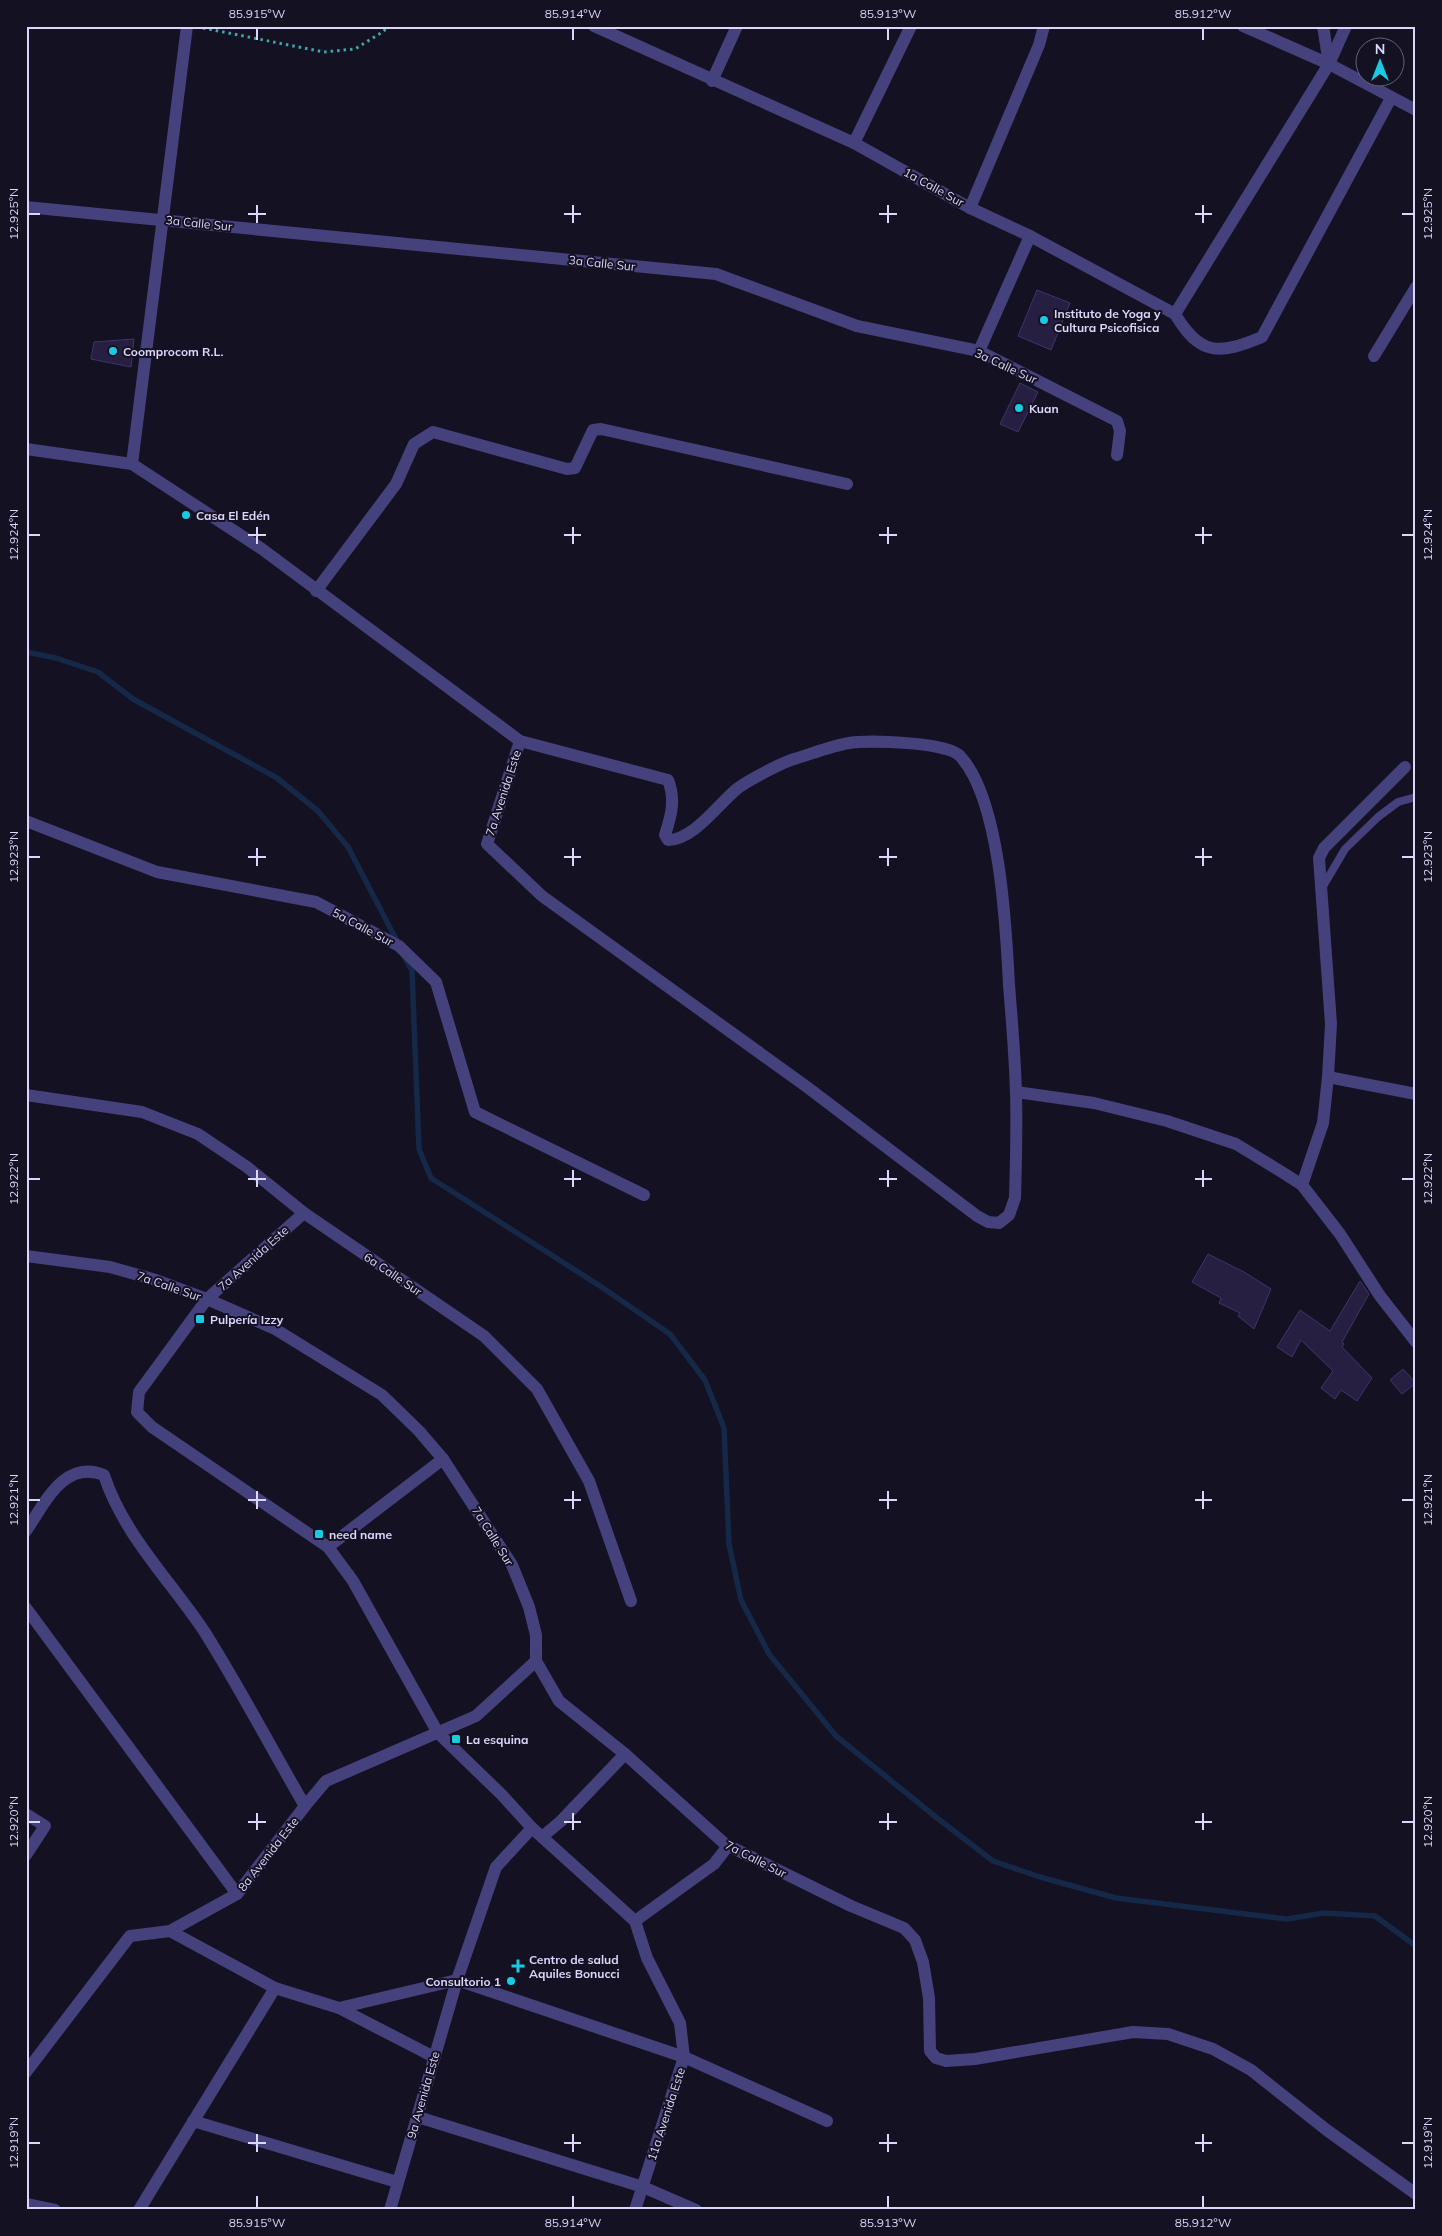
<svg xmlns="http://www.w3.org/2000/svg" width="1442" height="2236" viewBox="0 0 1442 2236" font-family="Mulish,sans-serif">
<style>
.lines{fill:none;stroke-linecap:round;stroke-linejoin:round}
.stream{stroke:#152847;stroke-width:5.5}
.building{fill:#271f41;stroke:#40336a}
.path{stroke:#3ca8a4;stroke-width:3;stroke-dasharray:2.5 4;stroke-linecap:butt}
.lane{stroke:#45417c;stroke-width:8}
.street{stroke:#45417c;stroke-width:12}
.ticks{fill:none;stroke:#dbd6fa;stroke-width:2}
.poi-dot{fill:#1acae3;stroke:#141122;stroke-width:2}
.labels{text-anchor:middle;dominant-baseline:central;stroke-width:4;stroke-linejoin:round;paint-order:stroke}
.street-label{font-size:12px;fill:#dbd6fa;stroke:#141122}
.poi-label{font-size:12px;font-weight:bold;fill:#dbd6fa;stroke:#141122;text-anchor:start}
.neatline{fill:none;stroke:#dbd6fa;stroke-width:2}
.ticks-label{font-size:12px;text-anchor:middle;fill:#dbd6fa}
</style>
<rect width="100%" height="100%" fill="#141122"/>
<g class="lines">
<!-- stream -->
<g class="stream">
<polyline points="26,652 56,658 98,672 133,699 277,778 318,811 348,847 398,943"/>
<polyline points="405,958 412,971 419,1149 431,1178 600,1286 670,1334 705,1380 724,1428 729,1544 741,1600 769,1654 836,1736 937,1818 993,1861 1040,1877 1116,1898 1287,1919 1324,1913 1375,1916 1416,1946"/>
</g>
</g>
<!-- building -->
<g class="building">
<polygon points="1037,290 1070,303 1051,350 1018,336"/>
<polygon points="134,339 131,367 91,359 94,342"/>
<polygon points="1020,383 1038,392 1018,432 1000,424"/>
<polygon points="1208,1254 1244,1272 1271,1289 1254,1329 1238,1316 1240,1313 1219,1303 1221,1298 1192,1282"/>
<polygon points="1360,1281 1369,1294 1342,1342 1344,1344 1342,1347 1372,1378 1357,1401 1341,1390 1335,1399 1321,1388 1333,1371 1301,1340 1292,1357 1277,1347 1300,1310 1330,1331"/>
<polygon points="1403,1369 1416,1383 1402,1394 1390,1380"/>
</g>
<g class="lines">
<!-- path -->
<polyline class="path" points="203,28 324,52 355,49 384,31 387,26"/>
<!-- lane -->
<polyline class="lane" points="1322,888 1345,849 1378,817 1398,802 1416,797"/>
<!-- street -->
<g class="street">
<path d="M594 26 854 143 970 208 1030 236 1175 314C1200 356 1219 355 1262 337L1391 98"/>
<polyline points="1243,26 1329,64 1416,110"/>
<polyline points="1323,26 1329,64"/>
<polyline points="712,81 737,26"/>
<polyline points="854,143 911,26"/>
<polyline points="26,207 716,274 857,326 979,351 1117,421 1120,431 1117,455"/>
<polyline points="970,208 1039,45 1044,26"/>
<polyline points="1175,314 1329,64 1346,26"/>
<polyline points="979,351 1030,236"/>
<polyline points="1374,356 1416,287"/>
<path d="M26 449 132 464 262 549 520 741 668 780C676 800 671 816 665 835L668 840C694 840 719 803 738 788 749 780 781 763 794 759 811 754 831 746 849 743 868 740 948 742 960 756 1000 799 1006 926 1009 985 1012 1021 1015 1057 1016 1093 1017 1128 1016 1163 1015 1198L1009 1215 999 1223 988 1222 977 1216 807 1087 542 896 487 844 520 741"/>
<polyline points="132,464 187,26"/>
<polyline points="316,591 396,484 414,444 433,432 567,469 575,468 593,430 601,429 847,484"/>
<polyline points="26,821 157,872 316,902 399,946 436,982 475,1112 644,1195"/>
<polyline points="1328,1077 1416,1094"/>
<polyline points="1016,1092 1094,1103 1167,1121 1236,1144 1285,1174 1302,1185 1340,1234 1380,1296 1416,1342"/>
<polyline points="26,1095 142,1112 198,1134 247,1167 304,1213 484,1336 537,1389 589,1481 631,1601"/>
<polyline points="1302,1185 1323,1123 1328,1077 1331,1024 1319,858 1324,848 1405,767"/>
<polyline points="304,1213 207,1299 139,1392 137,1412 152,1427 328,1547 353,1581 438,1733 502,1795 532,1828 635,1921 647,1958 680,2023 684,2057 635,2210"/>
<polyline points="26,1256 110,1267 156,1280 207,1299 275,1329 382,1395 419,1431 443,1459 512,1565 529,1607 536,1635 536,1661 559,1701 625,1754 725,1844 851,1906 904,1928 915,1940 923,1962 929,1998 930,2051 936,2058 946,2061 975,2059 1133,2032 1168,2034 1213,2049 1251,2070 1328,2131 1416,2194"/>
<path d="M26 1531C45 1503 64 1459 104 1475 123 1534 170 1580 204 1631 240 1688 271 1748 305 1806"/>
<polyline points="328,1547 443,1459"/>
<polyline points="26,1608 237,1894"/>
<polyline points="26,1814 45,1826 26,1855"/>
<polyline points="542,1837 561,1821 625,1754"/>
<polyline points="635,1921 714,1864 728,1846"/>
<polyline points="170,1931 275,1988 339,2008 434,2057"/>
<polyline points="339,2008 457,1980 684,2057 827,2121"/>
<polyline points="26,2072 130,1936 170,1931 237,1894 305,1806 326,1781 476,1716 536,1661"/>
<polyline points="418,2117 643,2187 696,2210"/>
<polyline points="193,2121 397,2182"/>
<polyline points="26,2204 55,2210"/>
<polyline points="139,2210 275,1988"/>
<polyline points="390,2210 457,1980 496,1867 532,1828"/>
</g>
</g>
<!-- ticks -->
<path class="ticks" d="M257 28V40M573 28V40M888 28V40M1203 28V40M257 205V223M573 205V223M888 205V223M1203 205V223M28 214H40M248 214H266M564 214H581M879 214H897M1195 214H1212M1402 214H1414M257 527V544M573 527V544M888 527V544M1203 527V544M28 535H40M248 535H266M564 535H581M879 535H897M1195 535H1212M1402 535H1414M257 848V866M573 848V866M888 848V866M1203 848V866M28 857H40M248 857H266M564 857H581M879 857H897M1195 857H1212M1402 857H1414M257 1170V1187M573 1170V1187M888 1170V1187M1203 1170V1187M28 1179H40M248 1179H266M564 1179H581M879 1179H897M1195 1179H1212M1402 1179H1414M257 1491V1509M573 1491V1509M888 1491V1509M1203 1491V1509M28 1500H40M248 1500H266M564 1500H581M879 1500H897M1195 1500H1212M1402 1500H1414M257 1813V1830M573 1813V1830M888 1813V1830M1203 1813V1830M28 1822H40M248 1822H266M564 1822H581M879 1822H897M1195 1822H1212M1402 1822H1414M257 2134V2152M573 2134V2152M888 2134V2152M1203 2134V2152M28 2143H40M248 2143H266M564 2143H581M879 2143H897M1195 2143H1212M1402 2143H1414M257 2196V2208M573 2196V2208M888 2196V2208M1203 2196V2208"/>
<!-- markers -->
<g class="poi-dot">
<circle cx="1044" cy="320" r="5"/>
<circle cx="113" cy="351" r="5"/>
<circle cx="1019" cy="408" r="5"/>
<circle cx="186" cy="515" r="5"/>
<rect x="195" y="1314" width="10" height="10" rx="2.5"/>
<rect x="314" y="1529" width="10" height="10" rx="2.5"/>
<rect x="451" y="1734" width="10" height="10" rx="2.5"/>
<path d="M515.5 1958.5h5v5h5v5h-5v5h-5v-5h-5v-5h5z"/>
<circle cx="511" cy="1981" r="5"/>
</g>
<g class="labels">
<!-- street labels -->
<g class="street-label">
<text transform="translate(934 187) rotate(29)">1a Calle Sur</text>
<text transform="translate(199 223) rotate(6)">3a Calle Sur</text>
<text transform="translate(602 263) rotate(6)">3a Calle Sur</text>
<text transform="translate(1006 366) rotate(25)">3a Calle Sur</text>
<text transform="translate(503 793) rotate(-72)">7a Avenida Este</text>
<text transform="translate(363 927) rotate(28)">5a Calle Sur</text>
<text transform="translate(253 1258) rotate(-42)">7a Avenida Este</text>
<text transform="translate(393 1274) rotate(34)">6a Calle Sur</text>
<text transform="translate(169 1286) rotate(19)">7a Calle Sur</text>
<text transform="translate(493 1536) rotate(58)">7a Calle Sur</text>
<text transform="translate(268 1854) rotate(-52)">8a Avenida Este</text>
<text transform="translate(756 1859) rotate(27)">7a Calle Sur</text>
<text transform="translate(423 2095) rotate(-74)">9a Avenida Este</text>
<text transform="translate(666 2114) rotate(-72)">11a Avenida Este</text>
</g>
<!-- poi labels -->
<g class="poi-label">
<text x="1054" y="313">Instituto de Yoga y<tspan x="1054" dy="14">Cultura Psicofisica</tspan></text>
<text x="123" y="351">Coomprocom R.L.</text>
<text x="1029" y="408">Kuan</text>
<text x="196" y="515">Casa El Edén</text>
<text x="210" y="1319">Pulpería Izzy</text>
<text x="329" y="1534">need name</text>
<text x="466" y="1739">La esquina</text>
<text x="529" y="1959">Centro de salud<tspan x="529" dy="14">Aquiles Bonucci</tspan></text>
<text x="501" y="1981" text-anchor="end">Consultorio 1</text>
</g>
</g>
<!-- border -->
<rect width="1442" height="2236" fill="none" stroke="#141122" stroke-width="55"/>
<!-- north arrow -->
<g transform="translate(1380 62)"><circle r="24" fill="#141122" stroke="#646078"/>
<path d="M0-4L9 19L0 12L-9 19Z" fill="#1acae3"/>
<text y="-8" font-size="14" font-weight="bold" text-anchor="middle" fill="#dbd6fa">N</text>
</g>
<rect x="28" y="28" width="1386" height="2180" class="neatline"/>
<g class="ticks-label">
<text x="257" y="18">85.915°W</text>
<text x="573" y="18">85.914°W</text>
<text x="888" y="18">85.913°W</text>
<text x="1203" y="18">85.912°W</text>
<text transform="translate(14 214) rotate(-90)" y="4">12.925°N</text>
<text transform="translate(1428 214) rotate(-90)" y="4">12.925°N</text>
<text transform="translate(14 535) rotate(-90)" y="4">12.924°N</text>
<text transform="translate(1428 535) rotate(-90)" y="4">12.924°N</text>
<text transform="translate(14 857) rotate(-90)" y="4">12.923°N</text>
<text transform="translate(1428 857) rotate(-90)" y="4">12.923°N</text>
<text transform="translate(14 1179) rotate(-90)" y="4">12.922°N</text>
<text transform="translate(1428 1179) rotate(-90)" y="4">12.922°N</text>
<text transform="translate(14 1500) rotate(-90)" y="4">12.921°N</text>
<text transform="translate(1428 1500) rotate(-90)" y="4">12.921°N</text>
<text transform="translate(14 1822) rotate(-90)" y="4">12.920°N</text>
<text transform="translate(1428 1822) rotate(-90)" y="4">12.920°N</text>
<text transform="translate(14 2143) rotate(-90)" y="4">12.919°N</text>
<text transform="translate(1428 2143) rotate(-90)" y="4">12.919°N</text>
<text x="257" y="2227">85.915°W</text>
<text x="573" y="2227">85.914°W</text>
<text x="888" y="2227">85.913°W</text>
<text x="1203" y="2227">85.912°W</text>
</g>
</svg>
